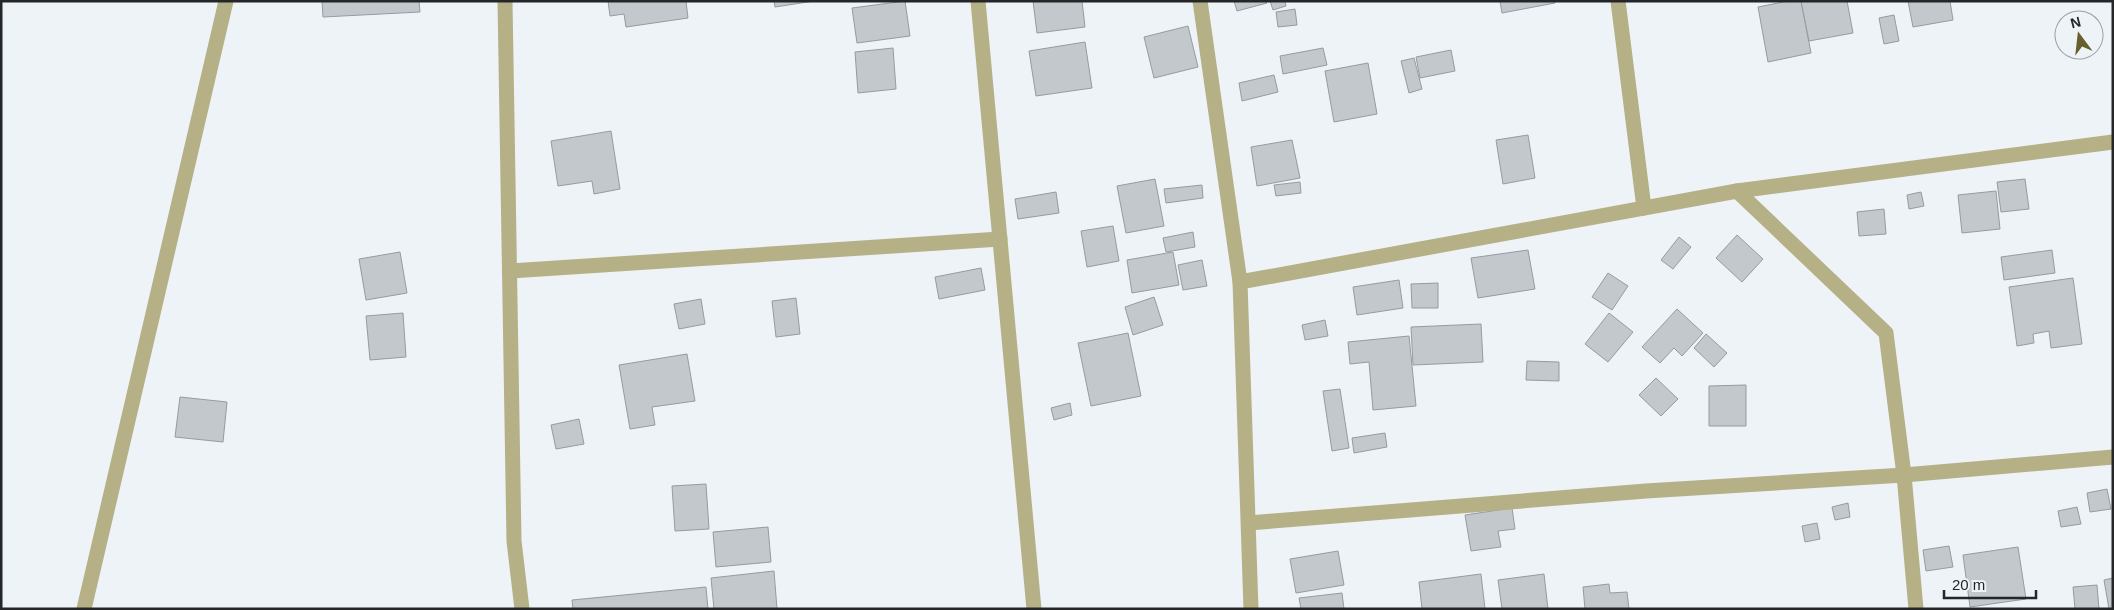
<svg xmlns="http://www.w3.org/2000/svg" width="2114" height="610" viewBox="0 0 2114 610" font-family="Arial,sans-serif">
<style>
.building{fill:#c2c8cb;stroke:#959b9e}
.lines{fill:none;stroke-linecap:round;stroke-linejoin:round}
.street{stroke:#b5b085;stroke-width:15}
</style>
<rect width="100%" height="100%" fill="#eef3f7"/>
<!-- building -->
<g class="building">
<polygon points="322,1 419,1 420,12 323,17"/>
<polygon points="608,1 686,1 688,18 626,27 624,14 610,16"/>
<polygon points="774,1 814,1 775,7"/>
<polygon points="905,1 910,36 857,43 852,8"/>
<polygon points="1033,1 1082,1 1085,27 1037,33"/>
<polygon points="1234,1 1266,1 1267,3 1237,11"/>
<polygon points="1270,1 1285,1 1286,6 1273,10"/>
<polygon points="1500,1 1555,1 1555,3 1502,13"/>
<polygon points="1788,1 1801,1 1811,53 1768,62 1758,7"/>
<polygon points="1801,1 1847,1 1853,33 1809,41"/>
<polygon points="1908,1 1950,1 1953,20 1913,27"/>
<polygon points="1295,9 1297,25 1278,27 1276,12"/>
<polygon points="1894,15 1899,41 1884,44 1879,18"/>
<polygon points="1188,26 1198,67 1154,78 1144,37"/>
<polygon points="1085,42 1092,88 1036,96 1029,51"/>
<polygon points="893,48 896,89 858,93 855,52"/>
<polygon points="1323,48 1327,65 1283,74 1280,56"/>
<polygon points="1451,50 1455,71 1420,78 1416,57"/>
<polygon points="1414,58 1422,89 1409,93 1401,61"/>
<polygon points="1368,63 1377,114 1334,122 1325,71"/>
<polygon points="1274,75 1278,92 1242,101 1239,83"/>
<polygon points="611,131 620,189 594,194 592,181 558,186 551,141"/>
<polygon points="1528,135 1535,178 1503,184 1496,140"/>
<polygon points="1292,140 1300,178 1257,186 1251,147"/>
<polygon points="1155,179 1164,226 1126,233 1117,186"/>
<polygon points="2025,179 2029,209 2001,212 1997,182"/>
<polygon points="1300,182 1301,193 1276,196 1274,185"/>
<polygon points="1202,185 1203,198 1166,203 1164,189"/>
<polygon points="1996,191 2000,229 1962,233 1958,195"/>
<polygon points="1056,192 1059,213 1018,219 1015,199"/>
<polygon points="1921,192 1924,206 1909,209 1907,195"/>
<polygon points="1884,209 1886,234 1859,236 1857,212"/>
<polygon points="1113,226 1119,261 1087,267 1081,231"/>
<polygon points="1193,232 1195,247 1166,252 1163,238"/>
<polygon points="1737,235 1763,259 1742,282 1716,258"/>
<polygon points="1679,237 1691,247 1673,269 1661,260"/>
<polygon points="1528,250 1535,289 1478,298 1471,258"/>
<polygon points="2052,250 2055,273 2004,280 2001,257"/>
<polygon points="400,252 407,293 366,300 359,259"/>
<polygon points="1173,252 1179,285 1132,293 1127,260"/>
<polygon points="1202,260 1207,286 1183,290 1178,265"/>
<polygon points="981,268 985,290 939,299 935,277"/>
<polygon points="1608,273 1628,286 1612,310 1592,297"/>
<polygon points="2073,278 2082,344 2051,348 2049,331 2033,334 2034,343 2017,346 2009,287"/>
<polygon points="1399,280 1403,308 1357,315 1353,287"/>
<polygon points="1438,283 1438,308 1412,308 1411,284"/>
<polygon points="1154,297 1163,325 1133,335 1125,307"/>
<polygon points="796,298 800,334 776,337 772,301"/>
<polygon points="701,299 705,324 679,329 674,304"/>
<polygon points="1677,309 1703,333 1682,356 1674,348 1660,363 1642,347"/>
<polygon points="403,313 406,357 370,360 366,316"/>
<polygon points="1609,313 1633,332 1608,362 1585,344"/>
<polygon points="1325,320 1328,336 1305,340 1302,325"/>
<polygon points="1481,324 1483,362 1413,365 1411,327"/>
<polygon points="1128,333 1141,396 1091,406 1078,343"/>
<polygon points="1706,334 1727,353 1714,367 1694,348"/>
<polygon points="1409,336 1416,406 1373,410 1369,362 1350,364 1348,342"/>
<polygon points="687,354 695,401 652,407 655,425 630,429 619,365"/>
<polygon points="1527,361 1559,362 1559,381 1526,380"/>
<polygon points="1656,378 1678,399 1661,416 1639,395"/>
<polygon points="1746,385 1746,426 1709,426 1709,386"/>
<polygon points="1340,389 1349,448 1332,451 1323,391"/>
<polygon points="180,397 227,402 223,442 175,437"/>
<polygon points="1070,403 1072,415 1054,420 1051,408"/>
<polygon points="579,419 584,444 556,449 551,425"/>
<polygon points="1385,433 1387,447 1354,453 1352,438"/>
<polygon points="706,484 709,529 675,531 672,486"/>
<polygon points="2107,489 2111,509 2090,512 2087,493"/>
<polygon points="1848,503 1850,517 1835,520 1832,507"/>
<polygon points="2077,507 2081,524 2061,527 2058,511"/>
<polygon points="1512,508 1515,529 1498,531 1501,547 1471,551 1465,515"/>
<polygon points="1817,523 1820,539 1805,542 1802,526"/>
<polygon points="768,527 771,562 716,567 713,532"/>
<polygon points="1949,546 1953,567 1926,571 1923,550"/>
<polygon points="2018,547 2026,599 1970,607 1963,555"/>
<polygon points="1338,551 1344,585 1296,593 1290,559"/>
<polygon points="774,571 777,609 714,609 711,578"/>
<polygon points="1481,574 1485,609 1422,609 1419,582"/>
<polygon points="1544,574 1548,609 1502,609 1498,580"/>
<polygon points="2113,578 2113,609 2109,609 2104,580"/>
<polygon points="1609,584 1610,593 1627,592 1629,609 1585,609 1583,587"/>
<polygon points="2097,585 2099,609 2075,609 2073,587"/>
<polygon points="706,587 708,609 573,609 572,600"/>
<polygon points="1342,593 1344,609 1301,609 1299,598"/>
</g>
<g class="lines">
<!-- street -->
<g class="street">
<polyline points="505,1 514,541 522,609"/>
<polyline points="978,1 1034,609"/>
<polyline points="1200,1 1240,282 1251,609"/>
<polyline points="1618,1 1644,208"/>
<polyline points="1737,191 1886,333 1904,475 1916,609"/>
<polyline points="510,271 1000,239"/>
<polyline points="1240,282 1737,191 2113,142"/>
<polyline points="1249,523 1646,491 1904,475 2113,457"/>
<polyline points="84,609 226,1"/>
</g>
</g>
<!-- border -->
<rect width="2114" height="610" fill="none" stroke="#242627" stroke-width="5"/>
<!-- north arrow -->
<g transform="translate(2079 35) rotate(345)"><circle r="24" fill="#eef3f7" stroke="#9da1a4"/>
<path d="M0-4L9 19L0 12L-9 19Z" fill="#67602d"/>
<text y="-8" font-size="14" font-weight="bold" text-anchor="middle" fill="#242627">N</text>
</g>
<!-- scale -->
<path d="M1944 590v8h92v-8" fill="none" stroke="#242627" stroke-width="2.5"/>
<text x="1952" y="590" font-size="15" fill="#242627" stroke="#eef3f7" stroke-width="4" paint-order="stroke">20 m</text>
</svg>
